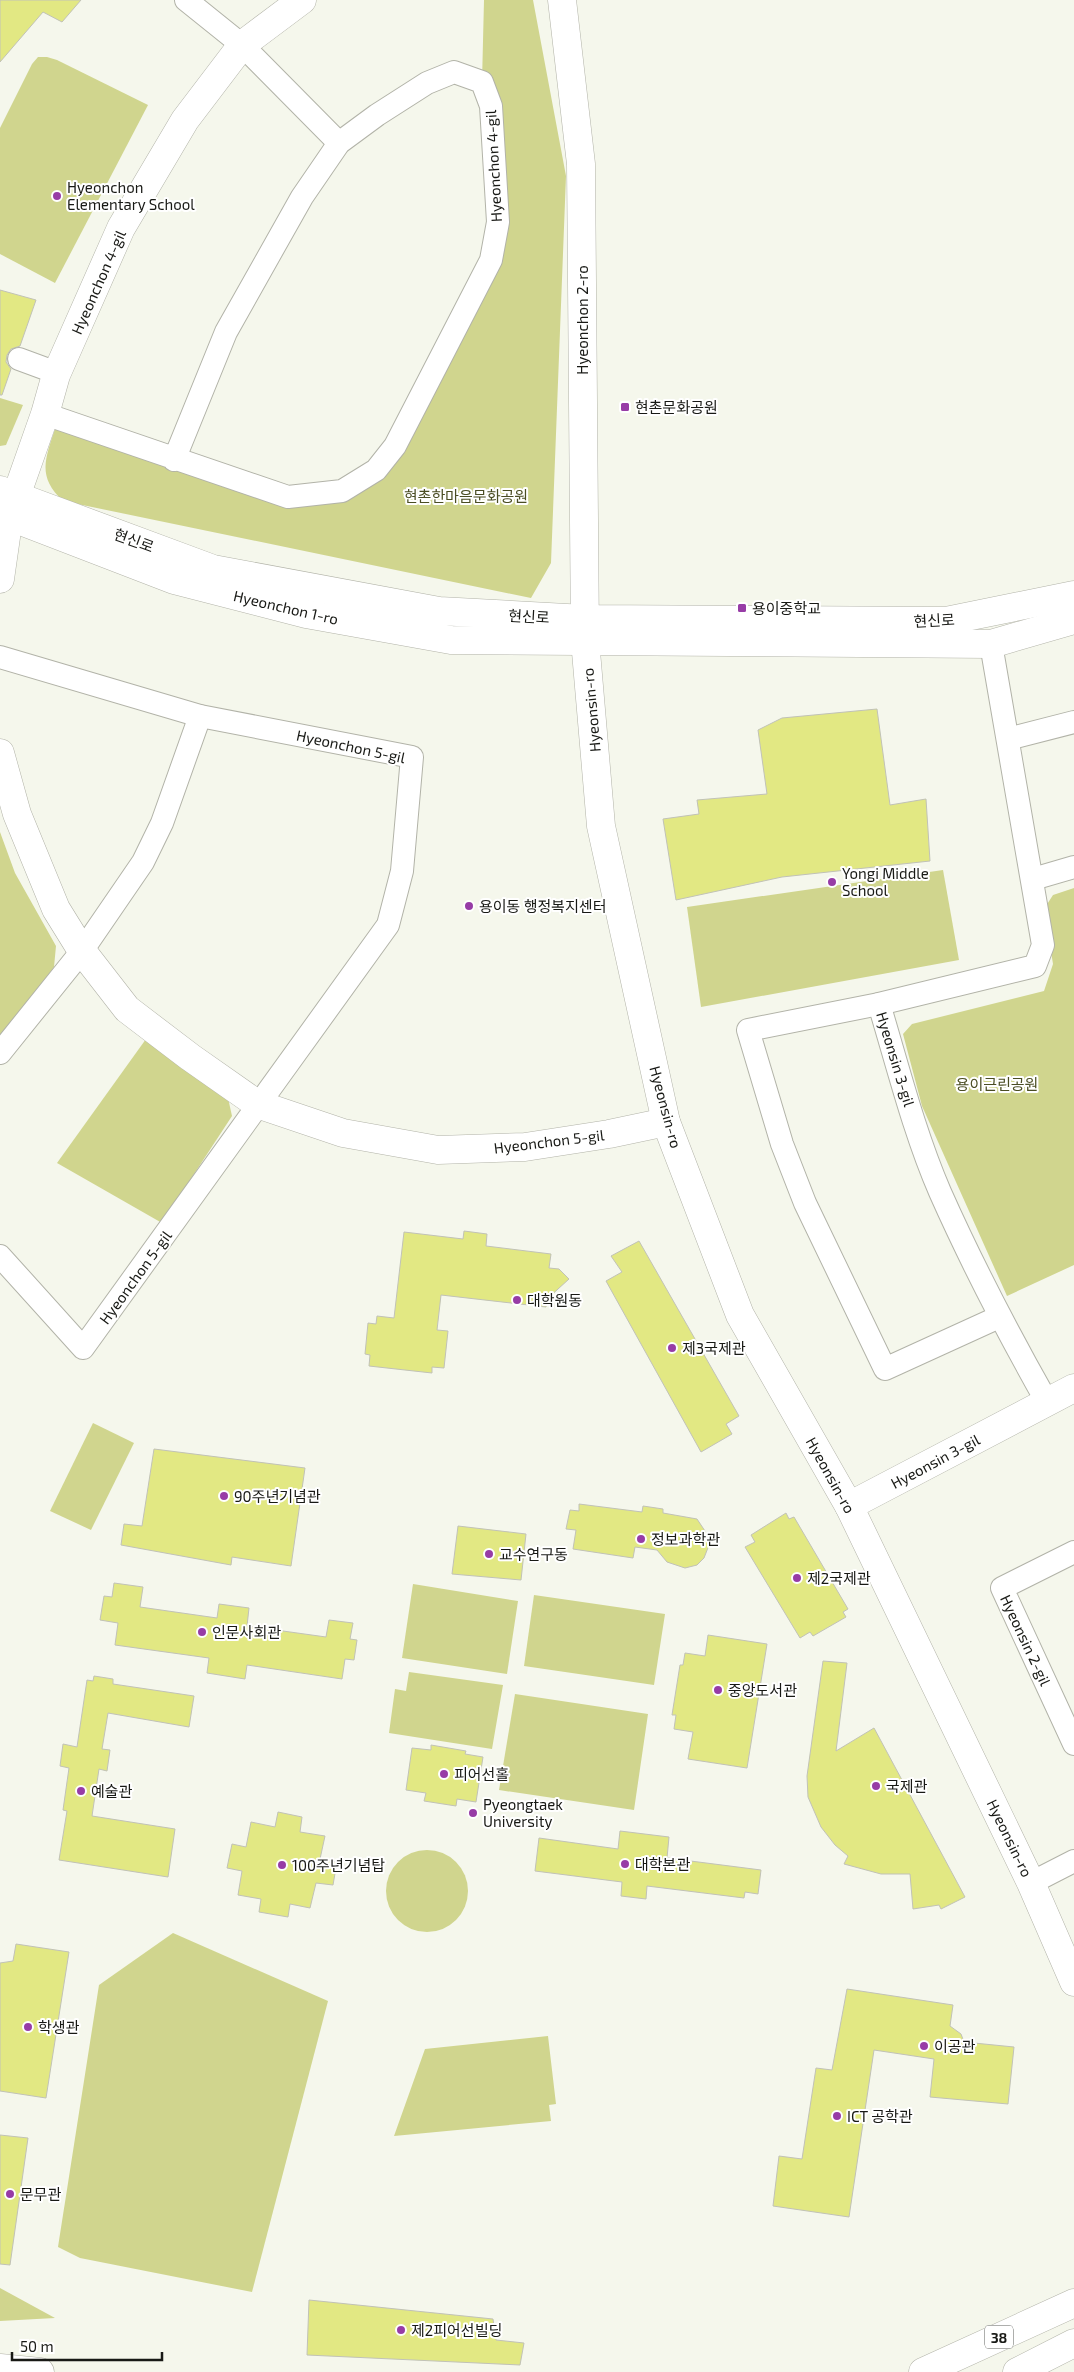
<svg xmlns="http://www.w3.org/2000/svg" width="1074" height="2372" viewBox="0 0 1074 2372" font-family="'Exo 2','Noto Sans KR',sans-serif">
<style>
.green{fill:#d0d58e}
.building{fill:#e2e883;stroke:#c1c2b7}
.lines{fill:none;stroke-linecap:round;stroke-linejoin:round}
.street-casing{stroke:#b2b3a8;stroke-width:24}
.secondary-casing{stroke:#b2b3a8;stroke-width:29}
.primary-casing{stroke:#b2b3a8;stroke-width:29}
.street{stroke:#fff;stroke-width:22}
.secondary{stroke:#fff;stroke-width:28}
.primary{stroke:#fff;stroke-width:28}
.poi-dot{fill:#973ca6;stroke:#fff;stroke-width:2}
.labels{text-anchor:middle;dominant-baseline:central;stroke-width:4;stroke-linejoin:round;paint-order:stroke}
.shield{fill:#fff;stroke:#5d5e5b;stroke-width:1}
.shield-label{font-size:14px;font-weight:bold;fill:#181915}
.street-label{font-size:15px;fill:#181915;stroke:#fff}
.poi-label{font-size:15px;fill:#181915;stroke:#fff;text-anchor:start}
.park-label{font-size:15px;fill:#4a4d23;stroke:#fff}
</style>
<rect width="100%" height="100%" fill="#f5f7ec"/>
<!-- green -->
<g class="green">
<path d="M484 0H533L566 176 551 563 531 598 63 501C37 477 45 459 55 429L288 497 373 472 491 260 482 82Z"/>
<polygon points="38,57 47,57 57,60 148,105 55,283 0,254 0,128 32,64"/>
<polygon points="0,398 23,405 6,445 0,446"/>
<polygon points="0,832 15,873 56,946 54,967 0,1042"/>
<polygon points="943,870 959,960 701,1007 687,907"/>
<polygon points="1074,888 1074,1265 1007,1296 922,1106 903,1034 912,1024 1044,991 1053,964 1044,909 1053,895"/>
<polygon points="146,1039 228,1098 232,1116 162,1223 57,1163"/>
<polygon points="93,1423 134,1443 91,1530 50,1511"/>
<polygon points="413,1584 518,1601 507,1674 402,1658"/>
<polygon points="534,1595 665,1614 654,1685 524,1666"/>
<polygon points="409,1672 503,1685 492,1749 389,1733 395,1689 406,1691"/>
<polygon points="515,1694 648,1714 634,1810 499,1790"/>
<circle cx="427" cy="1891" r="41"/>
<polygon points="173,1933 328,2001 252,2292 80,2258 58,2247 99,1985"/>
<polygon points="548,2036 556,2104 549,2105 551,2121 394,2136 425,2049"/>
<polygon points="0,2288 55,2318 0,2321"/>
</g>
<!-- building -->
<g class="building">
<polygon points="0,0 81,0 62,22 43,12 0,62"/>
<polygon points="0,290 36,300 20,346 11,349 7,355 6,362 11,369 2,395 0,395"/>
<polygon points="877,709 890,805 926,799 930,861 782,877 676,900 663,819 699,814 697,800 767,794 758,730 782,718"/>
<polygon points="464,1231 487,1234 486,1246 551,1254 549,1268 559,1269 569,1279 547,1299 546,1307 441,1295 437,1330 448,1331 444,1368 432,1367 432,1373 369,1366 370,1355 365,1354 368,1323 376,1324 377,1316 394,1318 404,1232 463,1239"/>
<polygon points="639,1241 739,1416 726,1424 732,1434 701,1452 606,1281 622,1272 611,1256"/>
<polygon points="154,1449 305,1468 291,1566 232,1557 231,1565 121,1545 124,1524 142,1526"/>
<polygon points="579,1504 642,1512 643,1506 663,1509 663,1513 697,1519 707,1534 709,1545 704,1558 697,1565 685,1568 667,1562 657,1550 635,1547 633,1558 573,1549 576,1530 566,1529 570,1510 579,1511"/>
<polygon points="786,1513 789,1519 794,1517 848,1609 843,1612 846,1617 813,1636 810,1632 800,1638 745,1547 755,1542 751,1535"/>
<polygon points="458,1526 526,1534 521,1580 452,1574"/>
<polygon points="114,1583 143,1587 140,1607 217,1618 219,1604 249,1608 247,1626 326,1637 329,1620 353,1623 350,1639 357,1640 354,1660 345,1659 342,1679 247,1665 245,1679 207,1673 209,1658 115,1645 118,1623 100,1620 104,1596 112,1597"/>
<polygon points="708,1635 767,1644 747,1768 688,1759 693,1732 674,1729 676,1715 672,1715 680,1665 683,1665 685,1653 705,1656"/>
<polygon points="823,1661 847,1663 836,1751 874,1728 965,1897 941,1909 939,1905 913,1909 910,1874 881,1874 844,1864 848,1856 835,1845 821,1827 808,1797 807,1776"/>
<polygon points="94,1676 113,1679 113,1684 194,1696 189,1727 108,1713 102,1749 110,1750 107,1771 99,1769 92,1816 175,1829 168,1877 59,1860 67,1811 63,1810 69,1768 60,1766 63,1744 77,1747 87,1680 93,1681"/>
<polygon points="431,1745 466,1751 465,1754 483,1757 476,1802 457,1799 456,1806 424,1801 426,1793 406,1790 412,1748 431,1750"/>
<polygon points="278,1812 302,1817 300,1832 325,1836 320,1859 337,1862 333,1885 316,1883 310,1908 290,1904 288,1917 259,1912 261,1899 238,1895 242,1871 227,1868 232,1844 246,1847 251,1822 275,1827"/>
<polygon points="620,1831 669,1837 667,1858 761,1870 758,1894 745,1892 744,1898 647,1886 646,1899 621,1896 622,1882 535,1871 539,1838 618,1849"/>
<polygon points="16,1944 69,1952 46,2098 0,2091 0,1963 13,1961"/>
<polygon points="847,1989 953,2005 950,2026 961,2034 964,2042 1014,2047 1008,2104 930,2097 934,2059 874,2050 849,2217 773,2206 779,2156 802,2159 816,2068 832,2070"/>
<polygon points="0,2135 28,2138 10,2265 0,2264"/>
<polygon points="309,2300 493,2319 496,2340 524,2343 520,2365 307,2355"/>
</g>
<g class="lines">
<!-- street casing -->
<g class="street-casing">
<g id="street">
<polyline points="186,0 242,45 339,143"/>
<polyline points="19,359 57,373"/>
<polyline points="45,414 288,497 342,491 376,470 395,446 491,260 498,222 491,106 482,82 454,72 427,83 377,115 339,143 302,197 226,332 174,460"/>
<polyline points="991,644 1043,945 1035,966 879,1004 748,1030 782,1144 805,1203 885,1369 999,1317"/>
<polyline points="0,657 200,716 412,757 402,871 388,925 83,1348 0,1256"/>
<polyline points="1008,739 1074,722"/>
<polyline points="1033,879 1074,867"/>
<path d="M879 1004C898 1067 914 1132 940 1192 972 1264 1008 1333 1047 1402"/>
<polyline points="0,1053 82,951 143,862 162,823 200,716"/>
<polyline points="1074,1552 1002,1588 1074,1744"/>
<polyline points="1031,1883 1074,1861"/>
</g>
</g>
<!-- secondary casing -->
<g class="secondary-casing">
<g id="secondary">
<polyline points="562,0 581,164 585,640 601,826 666,1122 740,1315 849,1506 1031,1883 1074,1982"/>
<polyline points="0,490 213,569 439,611 585,619 946,621 1074,595"/>
<polyline points="0,513 174,580 306,614 451,640 991,644 1074,620"/>
<polyline points="0,579 9,516 45,414 56,375 121,228 185,120 242,45 302,0"/>
<polyline points="0,753 17,814 56,909 82,951 127,1009 190,1057 257,1104 343,1133 438,1150 525,1147 609,1134 666,1122"/>
<polyline points="849,1506 1074,1388"/>
</g>
</g>
<!-- primary casing -->
<g class="primary-casing">
<g id="primary">
<polyline points="0,2368 40,2372"/>
<polyline points="923,2372 1074,2303"/>
<polyline points="1017,2372 1074,2343"/>
</g>
</g>
<!-- street -->
<use href="#street" class="street"/>
<!-- secondary -->
<use href="#secondary" class="secondary"/>
<!-- primary -->
<use href="#primary" class="primary"/>
</g>
<!-- markers -->
<g class="poi-dot">
<circle cx="57" cy="196" r="5"/>
<rect x="620" y="402" width="10" height="10" rx="2.5"/>
<rect x="737" y="603" width="10" height="10" rx="2.5"/>
<circle cx="832" cy="882" r="5"/>
<circle cx="469" cy="906" r="5"/>
<circle cx="517" cy="1300" r="5"/>
<circle cx="672" cy="1348" r="5"/>
<circle cx="224" cy="1496" r="5"/>
<circle cx="641" cy="1539" r="5"/>
<circle cx="489" cy="1554" r="5"/>
<circle cx="797" cy="1578" r="5"/>
<circle cx="202" cy="1632" r="5"/>
<circle cx="718" cy="1690" r="5"/>
<circle cx="444" cy="1774" r="5"/>
<circle cx="876" cy="1786" r="5"/>
<circle cx="81" cy="1791" r="5"/>
<circle cx="473" cy="1813" r="5"/>
<circle cx="625" cy="1864" r="5"/>
<circle cx="282" cy="1865" r="5"/>
<circle cx="28" cy="2027" r="5"/>
<circle cx="924" cy="2046" r="5"/>
<circle cx="837" cy="2116" r="5"/>
<circle cx="10" cy="2194" r="5"/>
<circle cx="401" cy="2330" r="5"/>
</g>
<g class="labels">
<!-- shield labels -->
<rect class="shield" x="985" y="2325.5" width="28" height="23" rx="4"/>
<g class="shield-label">
<text x="999" y="2337">38</text>
</g>
<!-- street labels -->
<g class="street-label">
<text transform="translate(493 166) rotate(-93)">Hyeonchon 4-gil</text>
<text transform="translate(98 282) rotate(-66)">Hyeonchon 4-gil</text>
<text transform="translate(582 320) rotate(-90)">Hyeonchon 2-ro</text>
<text transform="translate(134 540) rotate(20)">현신로</text>
<text transform="translate(286 607) rotate(13)">Hyeonchon 1-ro</text>
<text transform="translate(529 616) rotate(3)">현신로</text>
<text transform="translate(934 620) rotate(-3)">현신로</text>
<text transform="translate(591 710) rotate(-95)">Hyeonsin-ro</text>
<text transform="translate(351 746) rotate(12)">Hyeonchon 5-gil</text>
<text transform="translate(896 1059) rotate(73)">Hyeonsin 3-gil</text>
<text transform="translate(666 1107) rotate(75)">Hyeonsin-ro</text>
<text transform="translate(549 1141) rotate(-7)">Hyeonchon 5-gil</text>
<text transform="translate(135 1277) rotate(-54)">Hyeonchon 5-gil</text>
<text transform="translate(935 1461) rotate(-28)">Hyeonsin 3-gil</text>
<text transform="translate(831 1475) rotate(61)">Hyeonsin-ro</text>
<text transform="translate(1026 1640) rotate(65)">Hyeonsin 2-gil</text>
<text transform="translate(1010 1838) rotate(64)">Hyeonsin-ro</text>
</g>
<!-- poi labels -->
<g class="poi-label">
<text x="67" y="187">Hyeonchon<tspan x="67" dy="17">Elementary School</tspan></text>
<text x="635" y="407">현촌문화공원</text>
<text x="752" y="608">용이중학교</text>
<text x="842" y="873">Yongi Middle<tspan x="842" dy="17">School</tspan></text>
<text x="479" y="906">용이동 행정복지센터</text>
<text x="527" y="1300">대학원동</text>
<text x="682" y="1348">제3국제관</text>
<text x="234" y="1496">90주년기념관</text>
<text x="651" y="1539">정보과학관</text>
<text x="499" y="1554">교수연구동</text>
<text x="807" y="1578">제2국제관</text>
<text x="212" y="1632">인문사회관</text>
<text x="728" y="1690">중앙도서관</text>
<text x="454" y="1774">피어선홀</text>
<text x="886" y="1786">국제관</text>
<text x="91" y="1791">예술관</text>
<text x="483" y="1804">Pyeongtaek<tspan x="483" dy="17">University</tspan></text>
<text x="635" y="1864">대학본관</text>
<text x="292" y="1865">100주년기념탑</text>
<text x="38" y="2027">학생관</text>
<text x="934" y="2046">이공관</text>
<text x="847" y="2116">ICT 공학관</text>
<text x="20" y="2194">문무관</text>
<text x="411" y="2330">제2피어선빌딩</text>
</g>
<!-- park labels -->
<g class="park-label">
<text x="466" y="496">현촌한마음문화공원</text>
<text x="997" y="1084">용이근린공원</text>
</g>
</g>
<!-- scale -->
<path d="M12 2352v8h150v-8" fill="none" stroke="#181915" stroke-width="2.5"/>
<text x="20" y="2352" font-size="15" fill="#181915" stroke="#ffffff" stroke-width="4" paint-order="stroke">50 m</text>
</svg>
